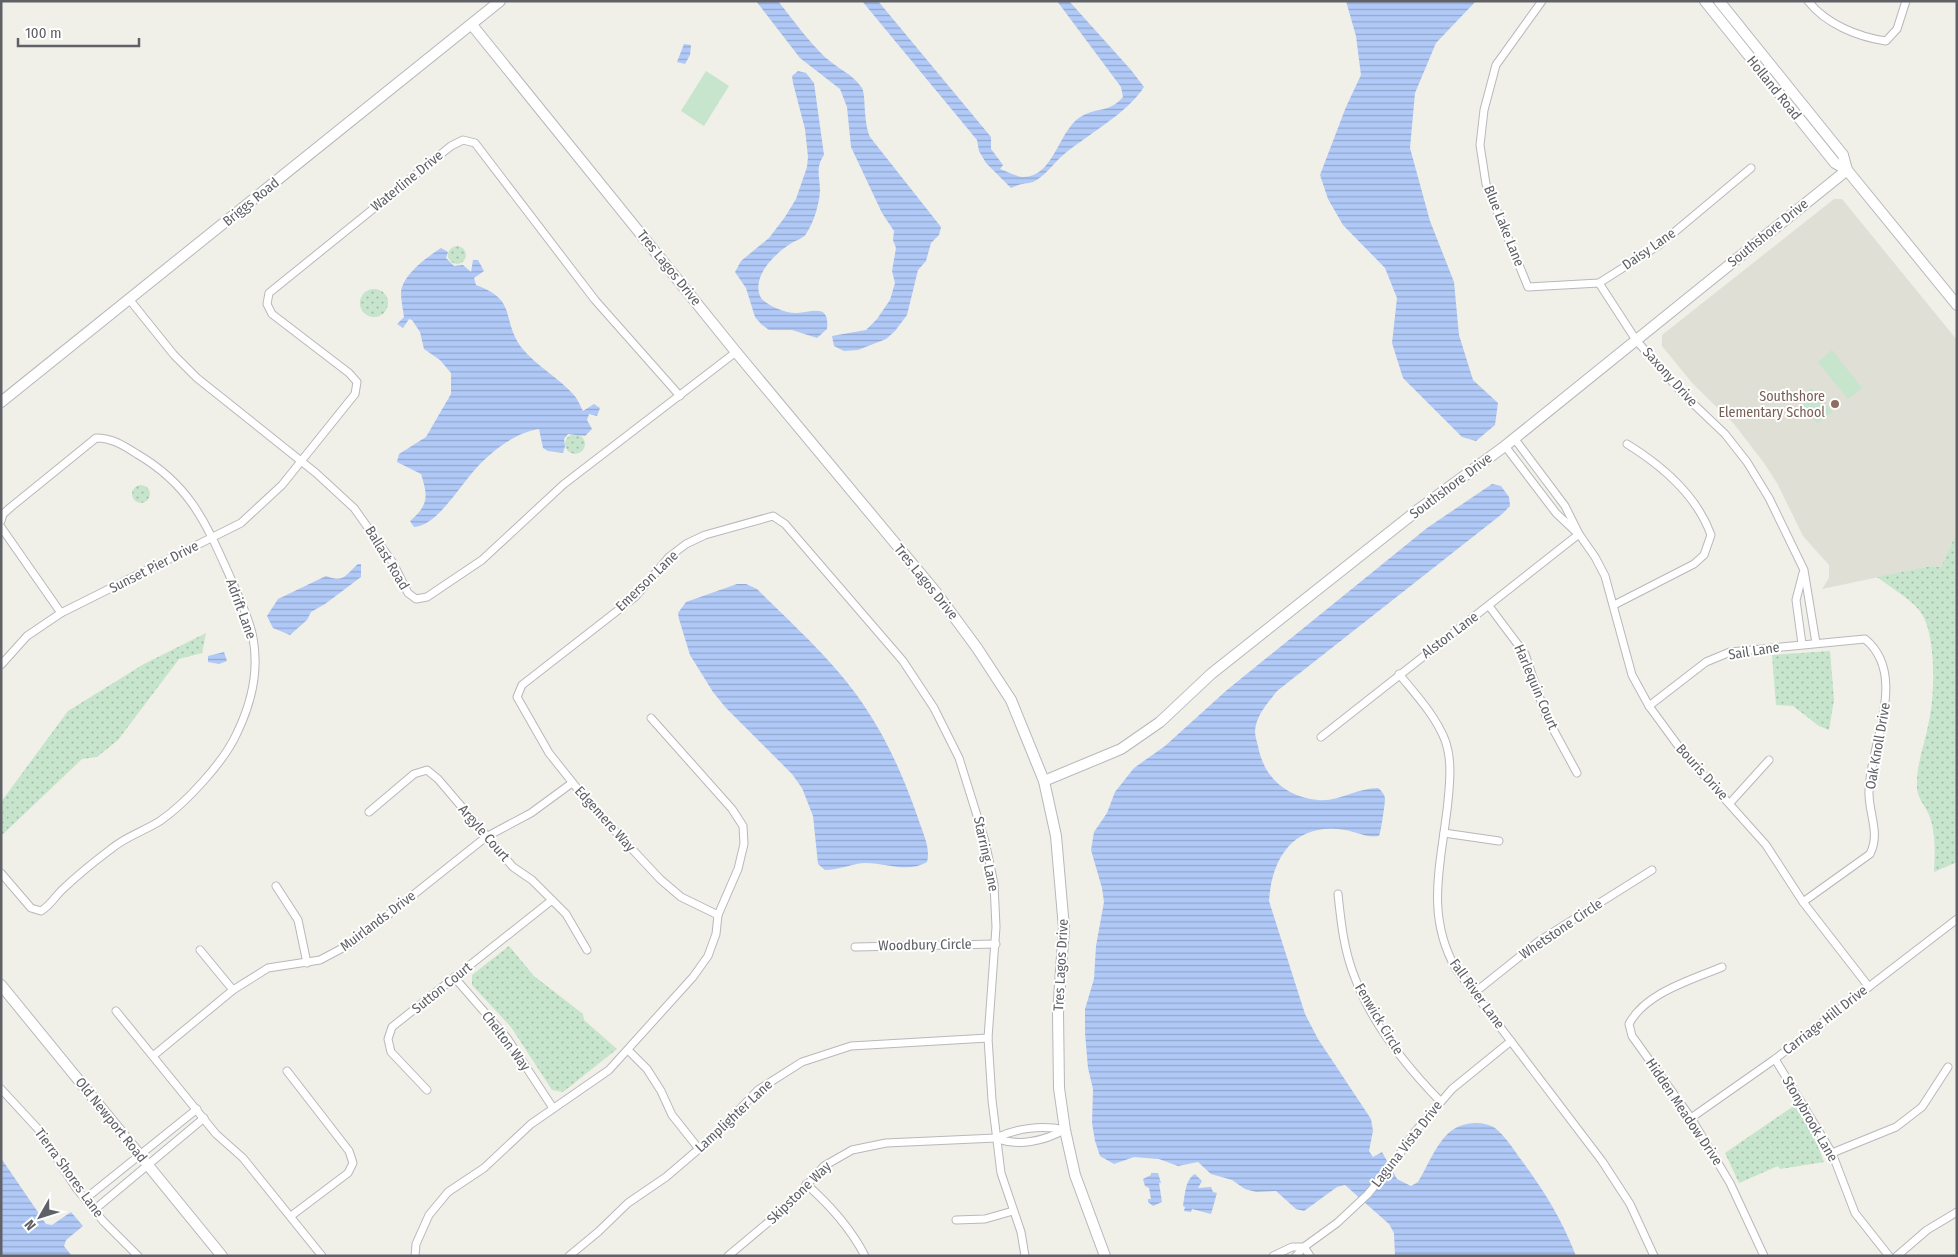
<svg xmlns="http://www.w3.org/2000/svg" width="1958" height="1257" viewBox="0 0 1958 1257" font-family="'Fira Sans Condensed',sans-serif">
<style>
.education{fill:#dfdfd6}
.park{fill:url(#park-dots)}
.pitch{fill:#c7e4cd}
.water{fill:url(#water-rules)}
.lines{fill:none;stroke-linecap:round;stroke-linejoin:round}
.street-casing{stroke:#b8b8bd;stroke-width:9}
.secondary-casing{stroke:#b6b8bd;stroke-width:12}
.street{stroke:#fff;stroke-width:7}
.secondary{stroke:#fff;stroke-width:10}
.education-dot{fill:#8d6e63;stroke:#fff;stroke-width:2}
.labels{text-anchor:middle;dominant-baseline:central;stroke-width:4;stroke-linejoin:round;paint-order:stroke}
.street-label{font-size:14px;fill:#5f6166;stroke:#fff}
.education-label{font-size:14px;fill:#785e54;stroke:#fff;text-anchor:end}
</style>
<defs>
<pattern id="park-dots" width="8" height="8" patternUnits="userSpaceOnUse" patternTransform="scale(1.25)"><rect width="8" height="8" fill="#c7e4cd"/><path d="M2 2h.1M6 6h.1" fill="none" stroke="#a5bcaa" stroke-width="1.8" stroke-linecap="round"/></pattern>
<pattern id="water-rules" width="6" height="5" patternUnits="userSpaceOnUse" patternTransform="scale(1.25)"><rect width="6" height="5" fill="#b0c9f7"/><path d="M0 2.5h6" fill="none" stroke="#92a7cc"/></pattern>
</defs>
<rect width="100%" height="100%" fill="#f0efe8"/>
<!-- education -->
<polygon class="education" points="1834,199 1842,199 1957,340 1957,532 1941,567 1931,566 1822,589 1829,578 1829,565 1803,536 1777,483 1764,463 1734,424 1693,384 1662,346 1662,335"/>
<!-- park -->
<g class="park">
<circle cx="457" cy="255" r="9"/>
<circle cx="374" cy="303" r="14"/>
<circle cx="575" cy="444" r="10"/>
<circle cx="141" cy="494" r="9"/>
<path d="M1957 532V862L1934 872C1935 854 1936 832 1929 815 1926 807 1917 798 1917 788 1916 764 1925 744 1929 721 1935 695 1937 631 1919 610 1908 597 1890 587 1877 577L1931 566 1941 567Z"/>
<polygon points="206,633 202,653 179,659 118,740 97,757 82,759 1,836 1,802 68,711 144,664"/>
<polygon points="1830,651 1834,700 1829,730 1819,726 1793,706 1776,705 1772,655"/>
<polygon points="509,946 534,976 583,1014 584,1020 617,1049 563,1092 552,1090 511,1027 472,985 472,975"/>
<polygon points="1795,1105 1816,1141 1824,1162 1780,1169 1778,1166 1739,1183 1725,1153"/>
</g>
<!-- pitch -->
<g class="pitch">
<polygon points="706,71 729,86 704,126 681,111"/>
<polygon points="1832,350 1862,388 1848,399 1818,362"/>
<polygon points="1812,388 1832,412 1817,423 1798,399"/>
</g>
<!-- water -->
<g class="water">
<path d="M756 1H778C794 21 808 41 826 58 838 69 853 74 862 88 866 95 863 121 870 137L941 227 939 235 931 243 926 261 918 270 907 315 895 331 886 339 858 350 844 351 834 346 832 336 866 330 877 319 890 300 895 283 892 271 896 248 893 240 894 231 882 213 851 147 847 107 840 89 800 58Z"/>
<path d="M862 1H878L991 137V149L1003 165 1000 169C1006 171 1015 176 1022 177 1055 178 1058 129 1082 116 1098 107 1109 113 1123 97L1121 87 1057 1H1069L1131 70 1144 87C1127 114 1086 135 1062 156 1053 164 1044 177 1033 182 1026 184 1021 183 1011 188L986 163 979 151 977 140Z"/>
<polygon points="1346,1 1476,1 1436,43 1415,93 1410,148 1430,221 1454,282 1459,335 1473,380 1498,403 1495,425 1476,441 1462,437 1403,378 1392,343 1397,298 1385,268 1343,225 1328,199 1320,175 1346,107 1361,75 1356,36"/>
<polygon points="684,44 691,45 690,55 685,64 677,62"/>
<path d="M798 71 806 73 814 83 824 155C815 168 820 177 820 191 819 205 814 222 806 234 803 239 795 240 790 244 775 254 752 275 760 296 764 305 787 314 797 313 812 312 830 303 827 329L817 338 792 330H769L761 324 755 317 746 288 735 272 741 261 769 238 785 217 796 199 807 167 808 157 805 129 793 83 792 76Z"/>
<path d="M441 248 448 252 446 258 454 266 463 265 471 272 473 260H478L484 271 474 278 476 285C518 300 501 319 521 347 536 366 558 377 573 394 577 398 580 405 583 411L594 404 600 408 597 416 589 414 587 420 592 429 585 436 568 434 564 439 565 446 563 453 548 451 543 448 539 429C513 433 488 454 472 473 458 489 436 526 414 527L410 521C429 505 428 496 421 474L397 462 399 454 426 437 451 394V373L440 360 424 349 420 332 412 320 409 319 403 328 397 324 404 317C403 309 401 301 401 293 402 275 427 257 441 248Z"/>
<path d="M1492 484 1501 486 1509 497 1510 506 1502 514 1277 691C1268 703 1256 715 1255 731 1255 736 1257 742 1258 746 1264 778 1286 797 1318 800 1339 802 1357 788 1378 788 1382 791 1384 794 1385 798 1385 804 1381 832 1379 836 1366 838 1357 832 1345 830 1295 822 1272 856 1269 901L1305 1014 1318 1039 1371 1119 1373 1131 1369 1151 1373 1157 1382 1152 1397 1179 1411 1186 1418 1182C1428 1166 1436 1143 1451 1131 1463 1122 1482 1120 1495 1128 1504 1135 1513 1148 1519 1157 1543 1189 1562 1219 1576 1256H1395L1394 1233 1389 1224 1345 1185 1337 1187 1304 1211 1296 1209 1276 1191 1256 1192 1245 1189 1232 1180 1211 1174 1198 1162 1178 1166 1159 1159 1134 1157 1114 1164 1100 1156 1095 1141 1092 1123 1093 1089 1088 1068 1085 1033V1009L1094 979 1096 946 1104 902 1102 888 1091 850 1094 832 1107 813 1115 792 1134 768 1165 746 1227 690 1427 528Z"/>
<path d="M358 564H361V577L325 604 311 612 307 620 290 635 273 628 267 616 278 599 326 576C345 583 345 575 358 564Z"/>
<path d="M737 584H746L757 589C793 625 835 662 863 704 887 739 904 778 918 818 922 831 931 848 927 862 907 874 885 862 864 863 851 864 838 870 825 870L818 864 813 816 802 788 792 774 726 708 713 692 690 655 679 619 678 613 686 602Z"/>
<polygon points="224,652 227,661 219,664 208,662 208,656"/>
<polygon points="1,1158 46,1224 52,1225 71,1212 83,1226 66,1240 64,1246 72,1256 1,1256"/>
<polygon points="1151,1173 1158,1173 1161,1183 1159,1183 1162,1202 1153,1206 1148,1202 1148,1199 1151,1199 1149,1188 1145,1186 1143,1179 1151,1175"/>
<path d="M1195 1174 1202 1181 1198 1188 1211 1187 1213 1192 1217 1193 1211 1214 1192 1209 1191 1212 1184 1211 1185 1207 1183 1206C1185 1196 1185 1179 1195 1174Z"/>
</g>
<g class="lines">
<!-- street casing -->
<g class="street-casing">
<g id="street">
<polyline points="1542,1 1496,65 1484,110 1480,145 1486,184 1528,287 1599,283 1659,245 1751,168"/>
<path d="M1808 1C1826 24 1858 37 1886 41L1897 29 1906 1"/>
<polyline points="1599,283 1636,340 1683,394 1725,434 1747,462 1769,498 1804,570 1816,643"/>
<polyline points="129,299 174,355 197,378 316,473 354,508 393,563 408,593 416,599 427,597 482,560 564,484 736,352"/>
<polyline points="1514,438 1565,506 1579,534 1595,557 1605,576 1632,675 1649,706 1682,751 1766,845 1803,902 1869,987"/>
<polyline points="1505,446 1556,513 1575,531"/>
<path d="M1 521 3 514 11 507 96 438C112 438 123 445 137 454 192 486 207 526 232 581 239 599 250 619 253 638 259 670 251 704 237 733 224 762 186 803 160 821 144 831 125 837 111 849 95 861 79 874 64 888 55 896 51 905 41 911L31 908 1 873"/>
<polyline points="1,527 61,613"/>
<path d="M1614 605 1694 564 1704 555 1711 535C1697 496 1661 465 1627 444"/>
<polyline points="1489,606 1525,654 1546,716 1577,773"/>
<polyline points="1802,644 1796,600 1803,573"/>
<polyline points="1,665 27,636 61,613 241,523 282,485 355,394 357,382 349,373 272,314 267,304 269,293 451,146 463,140 475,143 595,300 680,396"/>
<path d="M1399 674C1416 695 1435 715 1445 740 1452 759 1450 781 1448 801 1442 861 1424 913 1456 969L1602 1161 1630 1204 1654 1256"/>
<path d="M1649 706 1706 662 1730 652 1865 639C1910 676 1868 747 1869 795 1870 817 1880 834 1870 854L1803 902"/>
<polyline points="1321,737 1579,534"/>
<polyline points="1730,803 1769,760"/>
<polyline points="369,812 414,774 427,770 438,779 513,867 532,880 566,914 587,950"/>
<polyline points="1444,833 1499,841"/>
<polyline points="276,886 298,920 307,963"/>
<path d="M1338 894C1341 923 1344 951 1355 978 1372 1024 1406 1066 1440 1101"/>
<polyline points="718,915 681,897 660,879 588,802 549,753 517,697 522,685 635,597 669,557 686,544 705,535 773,516 785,524 903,661 934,708 959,758 985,841 994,884 996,927 988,1038 992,1100 1001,1173 1021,1232 1025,1256"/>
<polyline points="855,947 996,944"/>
<polyline points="200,950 233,990"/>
<path d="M1722 967C1691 980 1645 993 1629 1024L1632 1036 1691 1118 1730 1183 1764 1256"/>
<polyline points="454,977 507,1038 553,1108"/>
<polyline points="1474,993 1539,941 1652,870"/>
<polyline points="116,1011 216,1134 243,1158 322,1256"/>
<polyline points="628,1050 647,1069 661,1091 672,1115 699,1149"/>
<polyline points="153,1056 233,990 268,968 320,960 354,942 486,837 531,813 572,783"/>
<polyline points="1775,1059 1832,1153 1855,1213 1889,1256"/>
<polyline points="287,1071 349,1151 353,1163 348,1173 291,1216"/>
<polyline points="1,1089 38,1129 76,1188 103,1221 138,1256"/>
<polyline points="427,1090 391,1052 388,1039 392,1027 552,900"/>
<polyline points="1691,1118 1775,1059 1957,919"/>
<path d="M996 1138C1018 1147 1044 1141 1064 1130"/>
<polyline points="1832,1153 1896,1127 1922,1107 1948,1067"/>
<path d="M806 1184C830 1205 850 1227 865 1256"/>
<polyline points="85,1199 197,1109"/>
<polyline points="94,1210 204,1118"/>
<polyline points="956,1220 985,1219 1013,1211"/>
<polyline points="1304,1247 1310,1256"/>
<polyline points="415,1256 416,1244 429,1215 448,1192 484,1168 531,1124 609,1070 693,977 708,956 716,934 718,915 738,869 744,844 743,826 732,809 651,718"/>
<polyline points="569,1256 598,1232 628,1203 666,1177 714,1136 758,1090 802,1062 851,1046 988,1038"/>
<path d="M728 1256 790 1204 824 1166 852 1150 886 1143 996 1138C1017 1128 1042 1125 1065 1130"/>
<polyline points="1273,1256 1292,1247 1304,1247"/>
<polyline points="1296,1256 1304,1247 1337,1223 1368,1194 1394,1162 1414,1133 1452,1089 1511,1041"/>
<polyline points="1897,1256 1927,1230 1957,1212"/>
</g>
</g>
<!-- secondary casing -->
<g class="secondary-casing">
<g id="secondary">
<polyline points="1705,1 1835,163 1847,170 1957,305"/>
<polyline points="1719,1 1843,155 1847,170"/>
<polyline points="472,25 736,352 935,591 977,648 1011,700 1044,781 1056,836 1064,928 1058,1013 1059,1088 1065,1130 1075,1175 1105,1256"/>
<polyline points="1,402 500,1"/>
<polyline points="1044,781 1121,749 1160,722 1211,674 1419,509 1505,446 1847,170"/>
<polyline points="1,985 222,1256"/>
</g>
</g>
<!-- street -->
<use href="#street" class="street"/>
<!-- secondary -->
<use href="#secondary" class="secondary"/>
</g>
<!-- markers -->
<circle class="education-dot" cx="1835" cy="404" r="5"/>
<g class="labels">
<!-- street labels -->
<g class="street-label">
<text transform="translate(1774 88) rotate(51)">Holland Road</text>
<text transform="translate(407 181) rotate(-39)">Waterline Drive</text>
<text transform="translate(251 202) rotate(-39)">Briggs Road</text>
<text transform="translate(1504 226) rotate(68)">Blue Lake Lane</text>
<text transform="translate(1768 233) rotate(-39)">Southshore Drive</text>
<text transform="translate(1649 249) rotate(-35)">Daisy Lane</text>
<text transform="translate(669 268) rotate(51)">Tres Lagos Drive</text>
<text transform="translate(1670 377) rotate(48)">Saxony Drive</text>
<text transform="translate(1451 486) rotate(-37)">Southshore Drive</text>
<text transform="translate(387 558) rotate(59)">Ballast Road</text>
<text transform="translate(154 567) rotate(-27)">Sunset Pier Drive</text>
<text transform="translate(647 581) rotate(-44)">Emerson Lane</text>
<text transform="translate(926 582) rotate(51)">Tres Lagos Drive</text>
<text transform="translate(241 609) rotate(70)">Adrift Lane</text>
<text transform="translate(1450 635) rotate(-37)">Alston Lane</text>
<text transform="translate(1754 651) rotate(-9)">Sail Lane</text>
<text transform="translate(1536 687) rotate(67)">Harlequin Court</text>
<text transform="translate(1878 746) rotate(-80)">Oak Knoll Drive</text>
<text transform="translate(1702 772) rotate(48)">Bouris Drive</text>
<text transform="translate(605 819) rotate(48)">Edgemere Way</text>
<text transform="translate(484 833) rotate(49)">Argyle Court</text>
<text transform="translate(986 854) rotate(78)">Starring Lane</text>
<text transform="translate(378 921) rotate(-37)">Muirlands Drive</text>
<text transform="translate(1561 929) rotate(-34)">Whetstone Circle</text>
<text transform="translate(925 945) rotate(-1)">Woodbury Circle</text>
<text transform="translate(1061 965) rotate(-87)">Tres Lagos Drive</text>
<text transform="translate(442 988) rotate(-39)">Sutton Court</text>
<text transform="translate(1477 994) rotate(54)">Fall River Lane</text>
<text transform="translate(1379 1019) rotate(59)">Fenwick Circle</text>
<text transform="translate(1825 1020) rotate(-38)">Carriage Hill Drive</text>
<text transform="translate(506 1041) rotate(53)">Chelton Way</text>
<text transform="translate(1684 1112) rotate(56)">Hidden Meadow Drive</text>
<text transform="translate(734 1116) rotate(-43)">Lamplighter Lane</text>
<text transform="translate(1810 1119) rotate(60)">Stonybrook Lane</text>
<text transform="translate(111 1120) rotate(51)">Old Newport Road</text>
<text transform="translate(1407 1144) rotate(-52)">Laguna Vista Drive</text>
<text transform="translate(69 1173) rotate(54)">Tierra Shores Lane</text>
<text transform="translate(799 1193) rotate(-44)">Skipstone Way</text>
</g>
<!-- education labels -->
<g class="education-label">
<text x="1825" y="396">Southshore<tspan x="1825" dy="16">Elementary School</tspan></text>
</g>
</g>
<!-- border -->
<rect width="1958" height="1257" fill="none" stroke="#5f6166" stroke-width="5"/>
<!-- north arrow -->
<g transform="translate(40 1217) rotate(231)" stroke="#ffffff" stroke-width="4" paint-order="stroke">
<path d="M0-4L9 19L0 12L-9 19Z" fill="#5f6166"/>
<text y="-8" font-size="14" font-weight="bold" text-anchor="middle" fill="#5f6166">N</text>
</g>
<!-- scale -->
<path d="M18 38v8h121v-8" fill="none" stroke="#5f6166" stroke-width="2.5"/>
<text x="25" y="38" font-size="15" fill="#5f6166" stroke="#ffffff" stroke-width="4" paint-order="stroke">100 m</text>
</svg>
